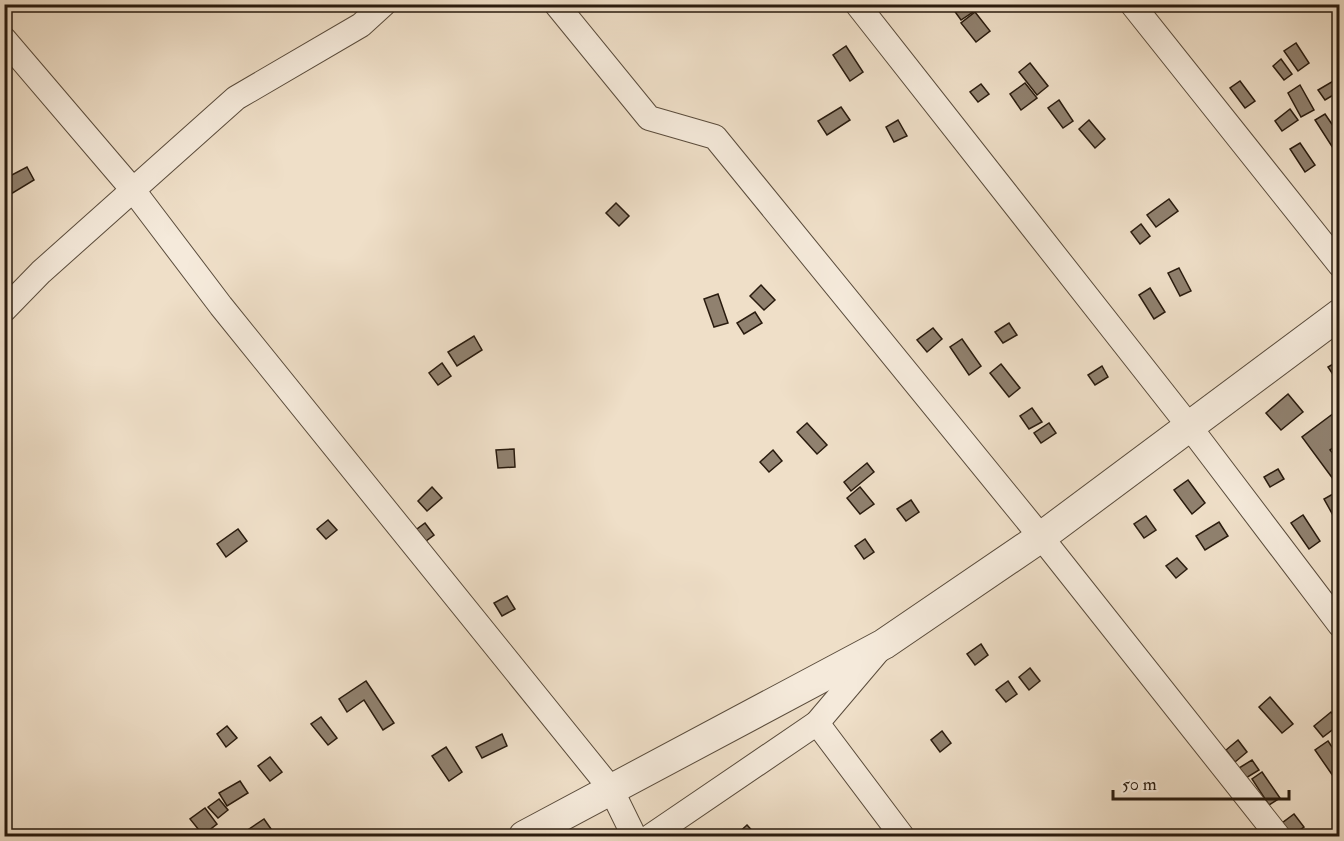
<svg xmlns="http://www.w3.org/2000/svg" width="1344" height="841" viewBox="0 0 1344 841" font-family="'IM FELL Double Pica',serif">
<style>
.building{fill:#90816f;stroke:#291b0e;stroke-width:1.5}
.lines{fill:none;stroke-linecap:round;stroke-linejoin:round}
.minor-casing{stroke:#5a4c3c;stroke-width:26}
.tertiary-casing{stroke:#5a4c3c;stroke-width:32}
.minor{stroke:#f5eadb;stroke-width:24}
.tertiary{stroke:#f5eadb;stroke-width:30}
</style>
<rect width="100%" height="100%" fill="#efdfc8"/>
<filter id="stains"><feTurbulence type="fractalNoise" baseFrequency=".00333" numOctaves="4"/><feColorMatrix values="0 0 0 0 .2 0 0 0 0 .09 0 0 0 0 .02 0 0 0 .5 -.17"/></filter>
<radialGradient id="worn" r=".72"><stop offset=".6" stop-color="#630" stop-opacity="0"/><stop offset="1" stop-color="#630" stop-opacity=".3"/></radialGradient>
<!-- building -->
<g class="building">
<polygon points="960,4 968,4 973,12 961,20 953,9"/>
<polygon points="975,12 990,31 976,42 961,23"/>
<polygon points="1296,43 1309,63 1298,71 1284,51"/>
<polygon points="846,46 863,72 850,81 833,55"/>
<polygon points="1281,59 1292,74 1284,80 1273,66"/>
<polygon points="1030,63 1048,86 1037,95 1019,72"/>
<polygon points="1340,77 1340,91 1325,100 1318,90"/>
<polygon points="1240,81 1255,101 1245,108 1230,88"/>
<polygon points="1025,83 1037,98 1021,110 1010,94"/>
<polygon points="981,84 989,94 978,102 970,92"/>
<polygon points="1300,85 1314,110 1301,117 1288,93"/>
<polygon points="1059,100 1073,121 1063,128 1048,108"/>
<polygon points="841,107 850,120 827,135 818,121"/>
<polygon points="1290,109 1298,120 1282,131 1275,121"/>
<polygon points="1325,114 1340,136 1340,159 1315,120"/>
<polygon points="898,120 907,136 894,142 886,127"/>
<polygon points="1089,120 1105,139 1095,148 1079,129"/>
<polygon points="1300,143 1315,165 1305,172 1290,149"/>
<polygon points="27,167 34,180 11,194 4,179"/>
<polygon points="1169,199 1178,211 1156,227 1147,215"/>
<polygon points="616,203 629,216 619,226 606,213"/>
<polygon points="1141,224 1150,236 1140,244 1131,232"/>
<polygon points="1179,268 1191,291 1180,296 1168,273"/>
<polygon points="761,285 775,300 764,310 750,296"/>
<polygon points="1150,288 1165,312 1154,319 1139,295"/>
<polygon points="718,294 728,323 714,327 704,299"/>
<polygon points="755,312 762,323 744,334 737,323"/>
<polygon points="1009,323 1017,335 1003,343 995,332"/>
<polygon points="933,328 942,339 927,352 917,340"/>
<polygon points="474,336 482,350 457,366 448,352"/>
<polygon points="962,339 981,366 969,375 950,347"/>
<polygon points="1340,360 1340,385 1328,367"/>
<polygon points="442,363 451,376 438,385 429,373"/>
<polygon points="1001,364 1020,388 1009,397 990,373"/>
<polygon points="1102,366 1108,377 1095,385 1088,375"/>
<polygon points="1288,394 1303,412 1281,430 1266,413"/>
<polygon points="1032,408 1042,422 1029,429 1020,416"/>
<polygon points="1334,413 1340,421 1340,443 1330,450 1340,462 1339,487 1302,437"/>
<polygon points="807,423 827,445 817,454 797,432"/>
<polygon points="1049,423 1056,433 1041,443 1034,433"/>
<polygon points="514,449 515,467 498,468 496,450"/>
<polygon points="773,450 782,461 769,472 760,462"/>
<polygon points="867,463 874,472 851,491 844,482"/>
<polygon points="1278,469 1284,479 1270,487 1264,477"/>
<polygon points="1188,480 1205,503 1192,514 1174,490"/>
<polygon points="432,487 442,498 427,511 418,501"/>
<polygon points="860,487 874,504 860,514 847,498"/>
<polygon points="1340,490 1340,525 1339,526 1324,499"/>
<polygon points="911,500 919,512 906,521 897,509"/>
<polygon points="1303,515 1320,541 1309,549 1291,523"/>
<polygon points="1146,516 1156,530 1144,538 1134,524"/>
<polygon points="328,520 337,530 326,539 317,529"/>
<polygon points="1219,522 1228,536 1205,550 1196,536"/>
<polygon points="425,523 434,535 422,544 413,532"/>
<polygon points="238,529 247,541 226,557 217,544"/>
<polygon points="865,539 874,552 864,559 855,546"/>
<polygon points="1177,558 1187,569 1176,578 1166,566"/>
<polygon points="507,596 515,609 502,616 494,603"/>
<polygon points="981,644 988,655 975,665 967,654"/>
<polygon points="1030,668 1040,681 1029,690 1019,677"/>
<polygon points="366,681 394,723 383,730 364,700 347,712 339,699"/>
<polygon points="1008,681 1017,694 1006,702 996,690"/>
<polygon points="1270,697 1293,724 1282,733 1259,707"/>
<polygon points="1331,712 1340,724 1323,737 1314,726"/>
<polygon points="321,717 337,738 328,745 311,724"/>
<polygon points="227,726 237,738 226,747 217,734"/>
<polygon points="942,731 951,743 940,752 931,740"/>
<polygon points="502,734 507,746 482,758 476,747"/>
<polygon points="1238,740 1247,752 1235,762 1226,750"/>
<polygon points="1328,741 1340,759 1340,772 1333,776 1315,750"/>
<polygon points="446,747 462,772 449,781 432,756"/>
<polygon points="270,757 282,772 270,781 258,766"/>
<polygon points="1252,760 1259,770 1246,778 1239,768"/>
<polygon points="1262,772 1280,798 1269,805 1252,779"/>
<polygon points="240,781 248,793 227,806 219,793"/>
<polygon points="219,799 228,810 218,818 208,807"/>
<polygon points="205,808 217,824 203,835 190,819"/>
<polygon points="1294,814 1304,827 1291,836 1282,823"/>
<polygon points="264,819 276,836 241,836 240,835"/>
<polygon points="747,825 757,836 738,836 736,835"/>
</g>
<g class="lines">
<!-- minor casing -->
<g class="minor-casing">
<g id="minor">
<polyline points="556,4 649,118 715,137 1041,537 1278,836"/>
<polyline points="857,4 1189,426 1340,625"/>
<polyline points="1132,4 1340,265"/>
<polyline points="4,39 133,190 221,306 611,789 634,836"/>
<polyline points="4,310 41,272 236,98 361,25 384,4"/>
<polyline points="817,723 902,836"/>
<polyline points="651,836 817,723 878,651"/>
</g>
</g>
<!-- tertiary casing -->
<g class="tertiary-casing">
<polyline id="tertiary" points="524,836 884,644 1041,537 1340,314"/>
</g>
<!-- minor -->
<use href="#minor" class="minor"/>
<!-- tertiary -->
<use href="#tertiary" class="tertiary"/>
</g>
<!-- margin -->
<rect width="1344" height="841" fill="none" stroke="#efdfc8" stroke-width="24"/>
<rect x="6" y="6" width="1332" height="829" fill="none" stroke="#291b0e" stroke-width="3"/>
<rect x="12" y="12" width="1320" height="817" fill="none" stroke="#291b0e" stroke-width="1.5"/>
<!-- scale -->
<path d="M1113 790v9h176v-9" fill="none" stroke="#291b0e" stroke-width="3"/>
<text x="1122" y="790" font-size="18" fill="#291b0e" stroke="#f5eadb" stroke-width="4.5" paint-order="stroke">50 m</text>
<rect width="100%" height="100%" filter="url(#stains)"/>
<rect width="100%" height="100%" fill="url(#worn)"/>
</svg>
